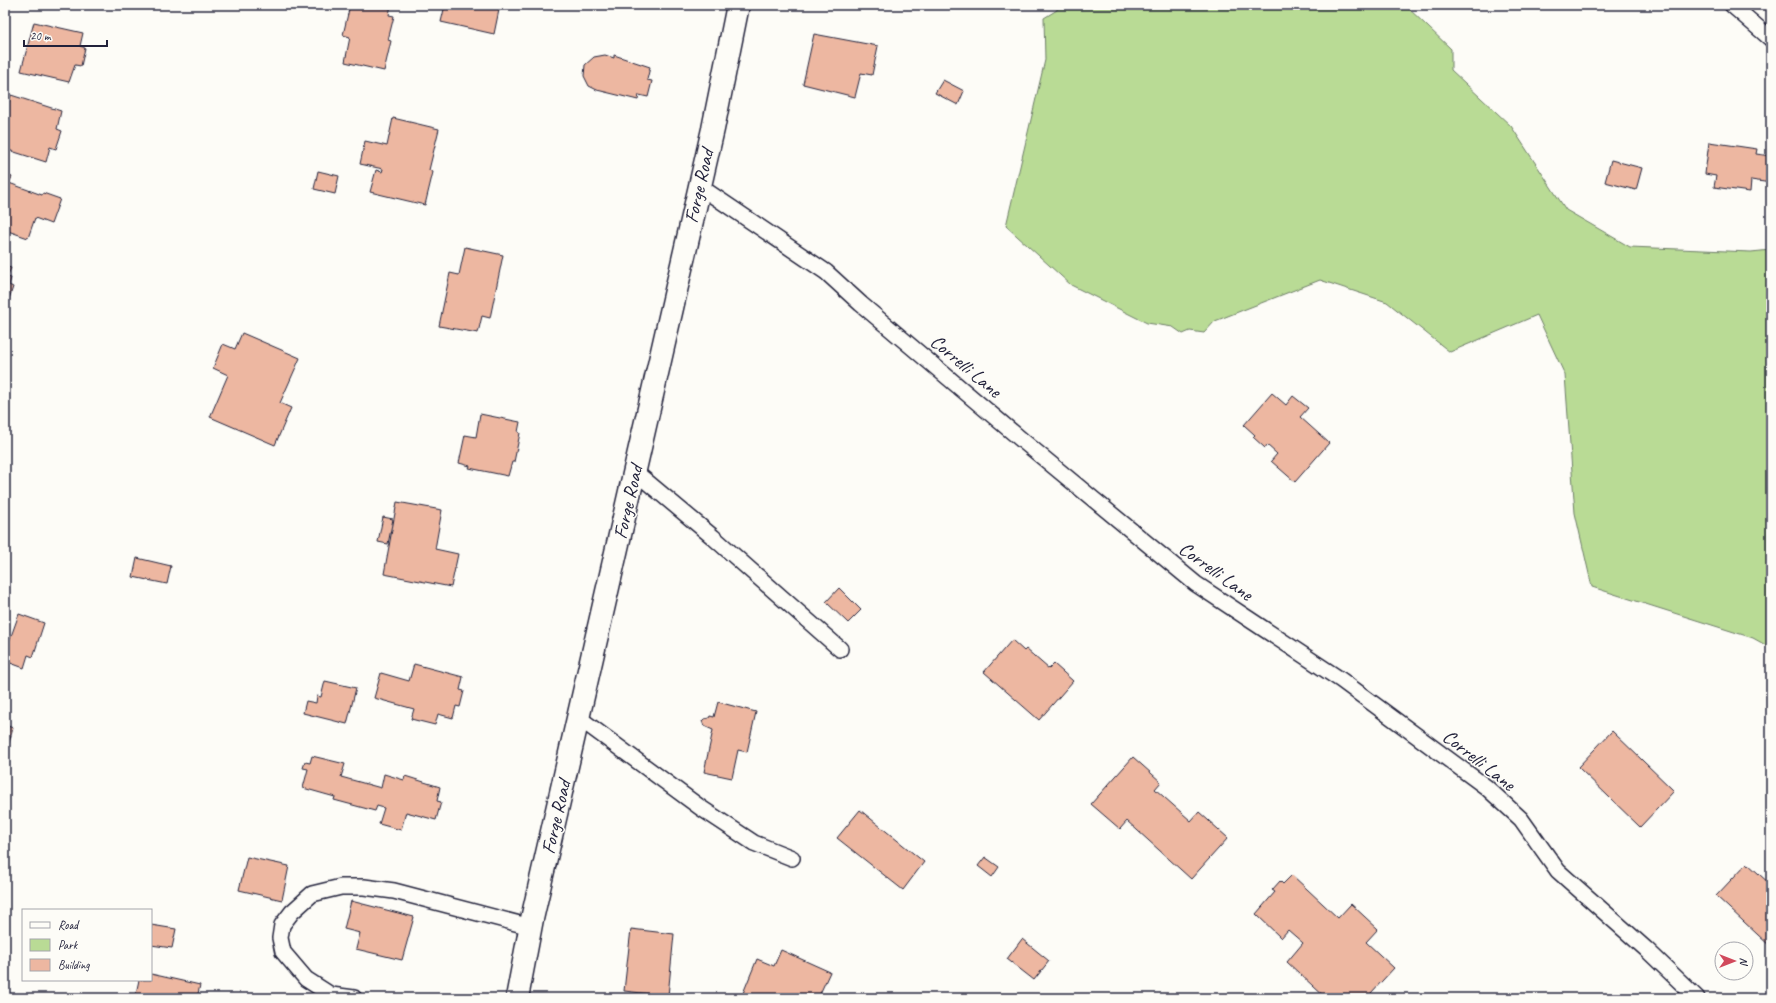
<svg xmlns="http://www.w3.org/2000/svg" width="1776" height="1003" viewBox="0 0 1776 1003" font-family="Caveat,sans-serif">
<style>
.green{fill:#b9db95;stroke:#6e7e68}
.building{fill:#edb7a1;stroke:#22223b}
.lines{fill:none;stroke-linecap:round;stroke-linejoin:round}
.lane-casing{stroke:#22223b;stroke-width:18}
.street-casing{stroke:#22223b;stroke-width:25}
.lane{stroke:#fdfcf7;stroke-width:15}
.street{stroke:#fdfcf7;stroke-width:22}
.labels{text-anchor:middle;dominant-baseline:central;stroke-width:3;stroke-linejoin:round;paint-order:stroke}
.street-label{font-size:20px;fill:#22223b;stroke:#fdfcf7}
</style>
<rect width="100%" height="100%" fill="#fdfcf7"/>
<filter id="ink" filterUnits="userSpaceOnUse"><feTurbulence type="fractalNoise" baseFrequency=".025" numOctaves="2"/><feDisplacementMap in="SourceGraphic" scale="8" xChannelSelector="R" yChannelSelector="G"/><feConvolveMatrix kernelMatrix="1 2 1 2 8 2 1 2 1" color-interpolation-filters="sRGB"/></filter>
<g filter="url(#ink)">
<!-- green -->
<polygon class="green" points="1058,5 1405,5 1451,49 1451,70 1511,126 1566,210 1630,247 1751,252 1771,250 1771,648 1753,638 1592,587 1575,513 1565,375 1537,315 1450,352 1387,302 1320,280 1215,321 1204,333 1190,331 1183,334 1173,327 1147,323 1071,285 1006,226 1045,60 1044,18 1057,10"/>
<!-- building -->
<g class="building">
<polygon points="350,5 391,5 389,15 394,16 388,40 391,41 384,71 345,62 350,37 343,35"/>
<polygon points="445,5 500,5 494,34 441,22"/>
<polygon points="34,22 83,33 80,46 85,48 81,66 75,65 69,82 21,71"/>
<polygon points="814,34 878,46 872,75 861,73 855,97 803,84"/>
<polygon points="605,55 614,58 614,55 650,67 647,80 652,81 648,97 639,95 638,100 597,90 589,86 584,76 585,65 594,57"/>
<polygon points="943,80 964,91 958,105 935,93"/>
<polygon points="11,95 61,111 57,129 62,131 56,149 50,147 46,162 5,149 5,114"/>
<polygon points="393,118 439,129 429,170 433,172 425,205 370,192 376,170 382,172 383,169 360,164 365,141 387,146"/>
<polygon points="1709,142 1757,149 1756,154 1771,156 1771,183 1751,180 1750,192 1714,187 1716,176 1705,174"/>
<polygon points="1611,160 1642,168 1636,190 1605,182"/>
<polygon points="318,171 339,176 335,194 314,189"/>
<polygon points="5,174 12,177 9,183 42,195 43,193 60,199 51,224 35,218 28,238 5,230"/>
<polygon points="465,247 503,255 490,318 482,316 478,333 439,326 450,273 459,275"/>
<polygon points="5,266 11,268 7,277 11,278 9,285 13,287 7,305 5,305"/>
<polygon points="242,333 300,358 280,403 291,408 275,445 210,417 228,375 213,368 223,344 235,349"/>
<polygon points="1272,393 1286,405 1293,396 1308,408 1300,417 1329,443 1295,482 1271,461 1277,454 1267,445 1265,448 1253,437 1255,435 1244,425"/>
<polygon points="480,414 520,422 518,432 520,433 514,462 512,462 508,476 469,468 470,466 459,463 465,435 476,437"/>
<polygon points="397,502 442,510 435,549 458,554 451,587 384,574"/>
<polygon points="383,517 393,519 388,544 378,542"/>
<polygon points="137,558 171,566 167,584 133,577"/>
<polygon points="839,588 861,610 848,623 826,602"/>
<polygon points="19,614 44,623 33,657 28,655 24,668 5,661 5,653"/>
<polygon points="1012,640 1024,651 1026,649 1049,669 1054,664 1073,681 1039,720 984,672"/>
<polygon points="414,664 463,677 460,690 464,691 460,707 456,706 453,718 438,714 435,725 411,719 414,709 374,698 381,673 409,681"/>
<polygon points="325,681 356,688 347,724 303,713 306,701 316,703 317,696 321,697"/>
<polygon points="718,702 756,712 747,752 738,750 732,778 704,772 713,730 704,726 702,721 704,719 709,718 710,716 714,717"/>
<polygon points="5,725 13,728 9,743 5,742"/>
<polygon points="1612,731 1674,791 1640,827 1578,767"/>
<polygon points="312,756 345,764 341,777 381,788 384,774 404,780 405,776 440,787 437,801 441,802 436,820 406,812 401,830 379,824 384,808 377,806 375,811 334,800 335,797 303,788 308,769 303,768 305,762 310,763"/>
<polygon points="1133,757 1161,782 1155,789 1191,821 1199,812 1228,838 1191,879 1127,821 1120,829 1091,804"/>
<polygon points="860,810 924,862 903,890 837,838"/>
<polygon points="247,857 289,866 282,900 239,890"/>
<polygon points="985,857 999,867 992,877 978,866"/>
<polygon points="1747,863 1771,885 1771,947 1716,896"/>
<polygon points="1292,875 1338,918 1351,904 1378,929 1366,942 1394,968 1371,993 1377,998 1326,998 1287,962 1303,943 1288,930 1281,938 1256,914 1275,892 1272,890 1280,881 1283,884"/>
<polygon points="351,901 414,917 402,960 356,949 360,933 344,929"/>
<polygon points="151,925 176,929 172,948 151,945"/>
<polygon points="631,929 674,934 668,996 624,991"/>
<polygon points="1022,939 1049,961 1034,980 1007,959"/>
<polygon points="781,950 830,972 818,998 741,998 757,959 774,966"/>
<polygon points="151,974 200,985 197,998 135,998 139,980 151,980"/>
</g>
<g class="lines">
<!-- lane casing -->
<g class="lane-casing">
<g id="lane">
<polyline points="1732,5 1771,39"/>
<polyline points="699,186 826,272 861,304 1023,441 1196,584 1341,680 1486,787 1521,819 1558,871 1646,949 1697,998"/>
<polyline points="634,471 713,537 840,649"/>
<polyline points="579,718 701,808 754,843 792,858"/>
<polyline points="354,998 331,995 306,979 283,952 280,938 282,925 292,912 312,894 341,887 364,887 394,891 531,927"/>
</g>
</g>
<!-- street casing -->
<g class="street-casing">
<polyline id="street" points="517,998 532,919 713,129 738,5"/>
</g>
<!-- lane -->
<use href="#lane" class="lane"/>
<!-- street -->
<use href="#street" class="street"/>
</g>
</g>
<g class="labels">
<!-- street labels -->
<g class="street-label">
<text transform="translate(699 186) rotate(-77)">Forge Road</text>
<text transform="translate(966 366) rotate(40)">Correlli Lane</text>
<text transform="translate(628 502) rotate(-77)">Forge Road</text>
<text transform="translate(1216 571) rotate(36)">Correlli Lane</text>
<text transform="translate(1479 760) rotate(38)">Correlli Lane</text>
<text transform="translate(556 817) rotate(-77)">Forge Road</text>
</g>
</g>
<!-- margin -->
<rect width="1776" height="1003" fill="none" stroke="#fdfcf7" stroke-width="20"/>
<rect x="10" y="10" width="1756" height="983" fill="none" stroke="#22223b" stroke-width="1.5" filter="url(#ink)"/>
<!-- legend -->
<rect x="22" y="909" width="130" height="72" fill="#fdfcf7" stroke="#a5a5ac"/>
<rect x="30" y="922" width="20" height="6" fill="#fdfcf7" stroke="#a5a5ac"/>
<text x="58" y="929" font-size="12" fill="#22223b">Road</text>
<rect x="30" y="939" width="20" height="12" fill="#b9db95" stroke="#a5a5ac"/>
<text x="58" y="949" font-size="12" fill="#22223b">Park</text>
<rect x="30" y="959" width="20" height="12" fill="#edb7a1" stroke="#a5a5ac"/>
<text x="58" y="969" font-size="12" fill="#22223b">Building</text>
<!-- north arrow -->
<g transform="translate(1734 961) rotate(90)"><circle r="19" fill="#fdfcf7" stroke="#a5a5ac"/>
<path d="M0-3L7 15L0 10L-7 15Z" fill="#d1495b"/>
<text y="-6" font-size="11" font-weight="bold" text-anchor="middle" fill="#22223b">N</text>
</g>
<!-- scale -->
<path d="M24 40v6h83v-6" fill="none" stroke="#22223b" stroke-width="2"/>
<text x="30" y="40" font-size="12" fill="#22223b" stroke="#fdfcf7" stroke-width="3" paint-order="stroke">20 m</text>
</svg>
